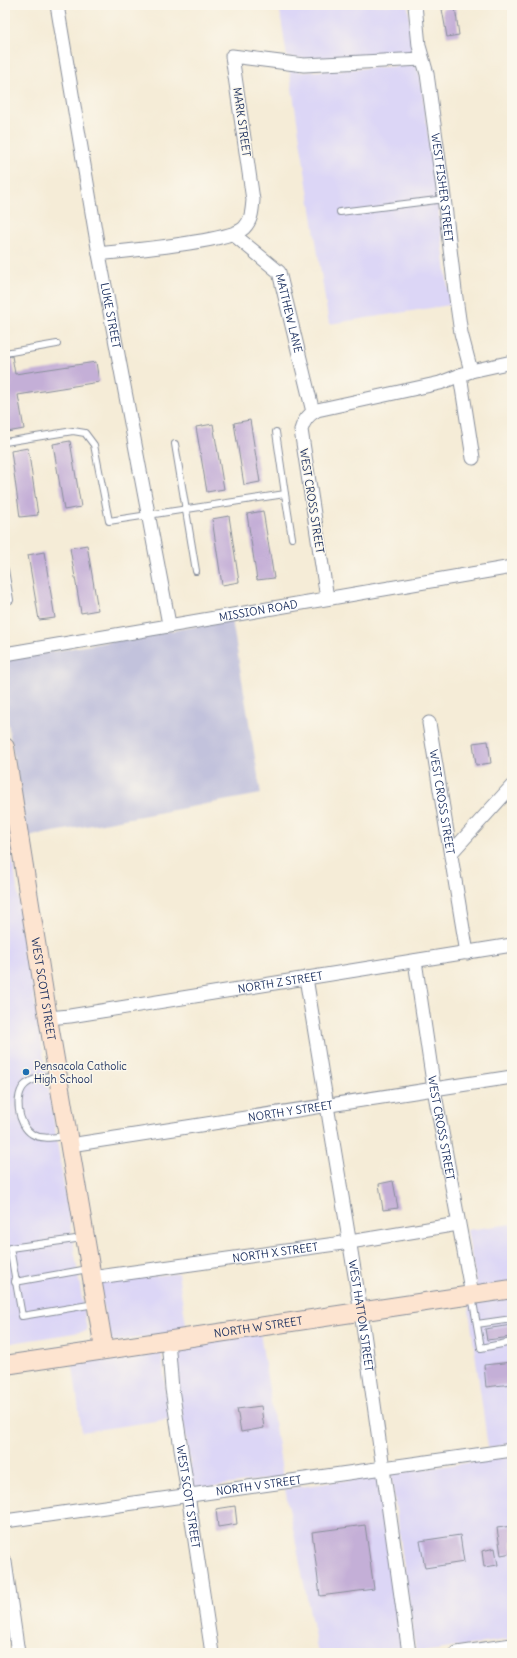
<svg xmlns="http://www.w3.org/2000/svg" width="517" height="1658" viewBox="0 0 517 1658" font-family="Delius,sans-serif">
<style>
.built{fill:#dcd6f6}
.industrial{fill:#c2c2dc}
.building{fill:#c4afd7}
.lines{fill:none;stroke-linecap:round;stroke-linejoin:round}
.lane-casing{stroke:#888e9a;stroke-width:8}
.street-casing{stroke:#888e9a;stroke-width:15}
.secondary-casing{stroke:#888e9a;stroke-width:20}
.lane{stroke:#fff;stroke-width:6}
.street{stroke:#fff;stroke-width:13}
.secondary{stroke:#fde4d0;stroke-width:18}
.poi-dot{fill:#1f6fb2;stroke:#fbf7ec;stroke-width:1.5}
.labels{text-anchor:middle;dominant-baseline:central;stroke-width:3;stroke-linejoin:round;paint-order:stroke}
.street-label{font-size:11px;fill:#1b2f5e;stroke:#fbf7ec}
.poi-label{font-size:11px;fill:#1b2f5e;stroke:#fbf7ec;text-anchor:start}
</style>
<rect width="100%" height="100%" fill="#fbf7ec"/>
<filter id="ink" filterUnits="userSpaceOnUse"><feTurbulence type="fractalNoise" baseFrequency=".025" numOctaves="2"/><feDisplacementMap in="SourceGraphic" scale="8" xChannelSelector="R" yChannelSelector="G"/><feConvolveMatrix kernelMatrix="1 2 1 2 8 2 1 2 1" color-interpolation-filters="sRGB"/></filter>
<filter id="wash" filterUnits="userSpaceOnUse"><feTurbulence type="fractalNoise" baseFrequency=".012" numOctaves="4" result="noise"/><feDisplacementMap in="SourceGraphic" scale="16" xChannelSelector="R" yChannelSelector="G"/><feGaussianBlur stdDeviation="0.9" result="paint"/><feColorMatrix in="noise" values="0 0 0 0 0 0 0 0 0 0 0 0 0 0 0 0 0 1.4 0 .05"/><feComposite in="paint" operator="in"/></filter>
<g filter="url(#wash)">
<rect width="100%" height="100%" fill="#f5ecd7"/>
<!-- built -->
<g class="built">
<polygon points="279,5 408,5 413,53 305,59 287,57"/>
<polygon points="416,65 420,76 436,190 450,305 329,324 289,69 303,72"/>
<polygon points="5,812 87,1331 5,1344"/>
<polygon points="512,1224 512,1283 477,1288 467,1230"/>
<polygon points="178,1273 187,1331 110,1342 99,1283"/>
<polygon points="512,1295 512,1444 488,1448 468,1302"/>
<polygon points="260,1333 283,1477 194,1489 178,1388 175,1345"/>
<polygon points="161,1347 169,1419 82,1432 72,1360"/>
<polygon points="512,1456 512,1639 416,1653 391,1474"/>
<polygon points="377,1476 402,1653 318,1653 285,1489"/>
</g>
<!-- industrial -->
<polygon class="industrial" points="232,620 261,794 26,837 5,703 5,660"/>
<g id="blocks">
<!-- building -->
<g class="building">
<polygon points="455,7 459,35 447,37 442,9"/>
<polygon points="12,356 15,374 96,362 99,382 18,395 24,429 7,432 5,422 5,357"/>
<polygon points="250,420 260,482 244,485 234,423"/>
<polygon points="213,424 224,489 207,492 196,427"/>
<polygon points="70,441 81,507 64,510 53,444"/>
<polygon points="28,448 38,515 20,517 11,451"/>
<polygon points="263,511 274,578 257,580 247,514"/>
<polygon points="229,516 239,582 222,585 212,519"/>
<polygon points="87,545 98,610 81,613 70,548"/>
<polygon points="44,552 55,618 39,620 28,555"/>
<polygon points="488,741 491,763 476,765 473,743"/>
<polygon points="393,1181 398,1208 383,1210 379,1184"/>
<polygon points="512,1325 512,1337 487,1340 485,1329"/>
<polygon points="512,1362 512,1384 486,1387 484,1365"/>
<polygon points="261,1406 264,1428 241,1432 237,1409"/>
<polygon points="235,1506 237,1524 218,1527 216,1509"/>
<polygon points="365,1525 374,1589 320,1596 312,1532"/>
<polygon points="512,1526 512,1553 501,1555 497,1528"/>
<polygon points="460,1535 464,1562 425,1568 420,1541"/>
<polygon points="495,1548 498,1565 484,1567 482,1551"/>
</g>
</g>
</g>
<g filter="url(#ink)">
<use href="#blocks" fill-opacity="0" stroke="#888e9a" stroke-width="1"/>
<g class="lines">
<!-- lane casing -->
<g class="lane-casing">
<g id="lane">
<polyline points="340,212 445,199"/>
<polyline points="5,353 57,344"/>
<polyline points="5,442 73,431 85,433 94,445 109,521 285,494 276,432"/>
<polyline points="175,444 196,571"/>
<polyline points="285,494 292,538"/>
<polyline points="5,570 10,600"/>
<path d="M56 1075C47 1077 34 1077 26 1084 13 1094 18 1126 32 1134 42 1140 54 1137 66 1136"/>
<polyline points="83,1238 10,1248 22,1316 95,1304"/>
<polyline points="15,1282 88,1269"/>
<polyline points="472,1296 481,1348 512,1342"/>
<polyline points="477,1324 512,1319"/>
</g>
</g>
<!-- street casing -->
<g class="street-casing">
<g id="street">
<path id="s1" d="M57 5 99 254 169 624"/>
<path id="s2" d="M415 5 419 46 427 74 443 189 455 291 461 333 471 371"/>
<path id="s3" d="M233 234 279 272 313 412"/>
<path d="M99 254C124 251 229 242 244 228 252 220 252 210 253 200L232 56 304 65 422 59"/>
<polyline points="460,375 473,458"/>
<path d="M327 598 301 430C304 420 308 415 317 410L440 383 471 371 512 362"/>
<path id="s4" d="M5 654 512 567"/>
<path id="s5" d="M429 723 467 953"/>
<polyline points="451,853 512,786"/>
<path id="s6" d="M415 961 434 1089 472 1295"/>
<path id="s7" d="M306 978 361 1312 409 1653"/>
<path id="s8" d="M48 1018 70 1016 512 945"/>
<path id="s9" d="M70 1145 512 1077"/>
<path id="s10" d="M91 1278 350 1242 458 1224"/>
<path id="s11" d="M168 1340 172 1389 212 1653"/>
<path id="s12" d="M5 1521 512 1450"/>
<polyline points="5,1562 18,1653"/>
<polyline points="457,1653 512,1645"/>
</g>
</g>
<!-- secondary casing -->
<g class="secondary-casing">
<g id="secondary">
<path id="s13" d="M5 747 48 1018 104 1349"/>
<path id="s14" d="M5 1365 512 1289"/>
</g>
</g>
<!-- lane -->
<use href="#lane" class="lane"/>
<!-- street -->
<use href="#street" class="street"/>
<!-- secondary -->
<use href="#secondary" class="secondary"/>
</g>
</g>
<!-- markers -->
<circle class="poi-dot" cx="26" cy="1072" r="4"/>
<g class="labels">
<!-- street labels -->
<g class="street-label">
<text transform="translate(242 122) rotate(82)">MARK STREET</text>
<text stroke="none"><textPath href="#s2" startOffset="185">WEST FISHER STREET</textPath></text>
<text stroke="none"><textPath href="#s3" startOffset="102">MATTHEW LANE</textPath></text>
<text stroke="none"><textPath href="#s1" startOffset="315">LUKE STREET</textPath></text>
<text transform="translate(312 501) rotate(81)">WEST CROSS STREET</text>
<text stroke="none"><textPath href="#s4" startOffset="257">MISSION ROAD</textPath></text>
<text stroke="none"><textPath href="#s5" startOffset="80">WEST CROSS STREET</textPath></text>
<text stroke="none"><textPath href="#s8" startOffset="235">NORTH Z STREET</textPath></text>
<text stroke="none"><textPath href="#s13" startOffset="245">WEST SCOTT STREET</textPath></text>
<text stroke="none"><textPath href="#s9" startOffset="223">NORTH Y STREET</textPath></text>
<text stroke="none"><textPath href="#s6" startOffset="169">WEST CROSS STREET</textPath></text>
<text stroke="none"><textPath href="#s10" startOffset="186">NORTH X STREET</textPath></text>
<text stroke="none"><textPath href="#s7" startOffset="342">WEST HATTON STREET</textPath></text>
<text stroke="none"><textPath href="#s14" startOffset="256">NORTH W STREET</textPath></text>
<text stroke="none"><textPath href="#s12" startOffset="256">NORTH V STREET</textPath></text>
<text stroke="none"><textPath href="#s11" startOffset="158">WEST SCOTT STREET</textPath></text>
</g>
<!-- poi labels -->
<g class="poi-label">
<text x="34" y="1066">Pensacola Catholic<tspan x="34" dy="13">High School</tspan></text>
</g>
</g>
<!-- margin -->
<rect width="517" height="1658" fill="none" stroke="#fbf7ec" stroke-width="20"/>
</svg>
